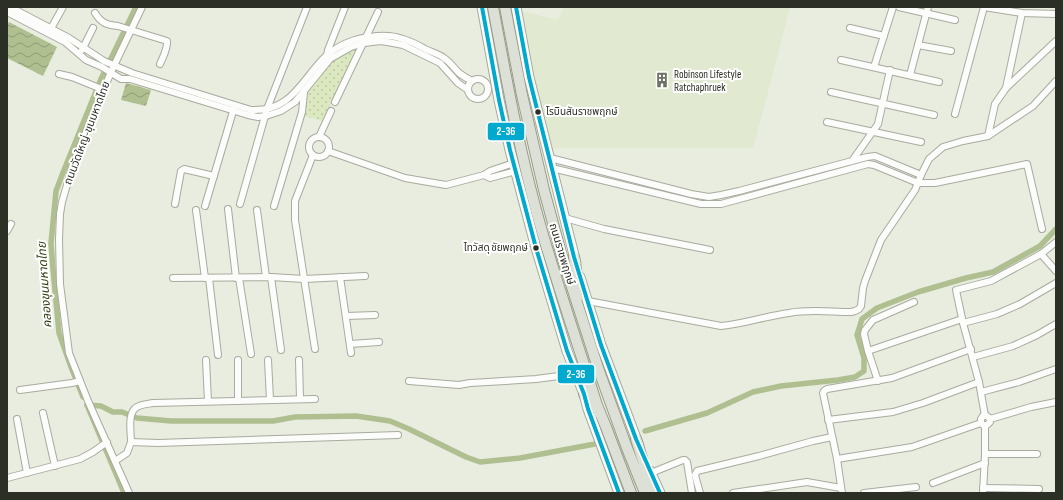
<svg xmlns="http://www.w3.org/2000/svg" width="1063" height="500" viewBox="0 0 1063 500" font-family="'Sofia Sans Condensed','Noto Sans Thai',sans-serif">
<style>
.built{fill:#e1ead1}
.park{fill:url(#park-dots)}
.water{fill:url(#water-waves)}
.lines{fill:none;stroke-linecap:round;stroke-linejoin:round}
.canal{stroke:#b0bf90;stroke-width:5.5}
.street-casing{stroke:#a7aba0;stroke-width:8}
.secondary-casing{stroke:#a7aba0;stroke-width:11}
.primary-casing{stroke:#979c87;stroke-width:12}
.street{stroke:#fcfcfa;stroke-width:6}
.secondary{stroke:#fcfcfa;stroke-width:9}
.primary{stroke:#dde0d6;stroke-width:10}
.bus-1-casing{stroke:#fff;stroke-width:7}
.bus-1{stroke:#00a9ce;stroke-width:4}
.bus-dot{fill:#2c2f25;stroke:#fff;stroke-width:1.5}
.labels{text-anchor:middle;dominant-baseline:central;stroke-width:4;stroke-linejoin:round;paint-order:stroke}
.bus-label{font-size:10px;fill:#2c2f25;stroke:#fff;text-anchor:start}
.poi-label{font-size:11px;fill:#2c2f25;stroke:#fff;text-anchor:start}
.street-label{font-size:11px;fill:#2c2f25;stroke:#fff}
.water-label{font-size:12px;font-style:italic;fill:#323e0f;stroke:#fff}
.line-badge{stroke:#fff;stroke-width:1.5}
.badge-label{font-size:11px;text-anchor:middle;font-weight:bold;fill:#fff}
</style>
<defs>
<pattern id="park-dots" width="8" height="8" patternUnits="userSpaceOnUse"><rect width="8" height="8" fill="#dbe8c0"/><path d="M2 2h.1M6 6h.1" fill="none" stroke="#bcc7a5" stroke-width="1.8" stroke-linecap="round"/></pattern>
<pattern id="water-waves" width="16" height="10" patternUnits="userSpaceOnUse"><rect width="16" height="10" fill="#b0bf90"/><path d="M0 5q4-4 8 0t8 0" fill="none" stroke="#8f9c75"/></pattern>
</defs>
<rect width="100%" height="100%" fill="#e8eddf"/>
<!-- built -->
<polygon class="built" points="564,7 790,7 764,108 753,148 552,148 534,80 521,11 558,20"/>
<!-- park -->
<polygon class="park" points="364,43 335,102 332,101 322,121 301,115 304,93 330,59"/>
<!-- water -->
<g class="water">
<polygon points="9,22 57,47 43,76 7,58 7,25"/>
<polygon points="126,83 151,90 146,106 121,100"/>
</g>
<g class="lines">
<!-- canal -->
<g class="canal">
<polyline points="83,397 71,367 59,333 53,269 51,243 56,191 64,170 101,79 136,7"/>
<polyline points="87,405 101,406 113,412 122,412 137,418 171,421 273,421 295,417 356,416 390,421 409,429 466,457 480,462 520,458 595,444"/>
<polyline points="87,405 124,493"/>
<polyline points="645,431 707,413 753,392 781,386 838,380 855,377 864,371 864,358 857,335 862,319 877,308 918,292 966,278 993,272 1040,246 1056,229"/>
</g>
<!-- street casing -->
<g class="street-casing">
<g id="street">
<path d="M10 7 69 38 104 61 132 73 251 110C292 112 301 80 326 56 337 46 355 38 370 37 381 35 392 35 403 39 410 41 418 45 425 49 431 52 439 54 444 58 450 62 454 68 459 73 463 76 468 79 472 81"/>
<polyline points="899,7 955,20"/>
<polyline points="7,12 65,42 86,60 102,67 121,79 130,79 248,115 258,117 266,116 281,111 295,102 330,59 351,47 364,43 381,41 393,43 403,45 440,63 458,83 468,90"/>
<path d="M95 13C101 23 107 25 118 26L167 41C168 48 163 57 160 64"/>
<polyline points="850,28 884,36"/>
<polyline points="49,32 63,7"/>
<polyline points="918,45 951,51"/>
<polyline points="82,50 93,28"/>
<polyline points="329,58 327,56 328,50 345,7"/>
<polyline points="841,60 939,82"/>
<polyline points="874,67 893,7"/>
<polyline points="59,74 72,77 104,90"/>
<polyline points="910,75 928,7"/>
<circle cx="478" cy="89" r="10"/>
<polyline points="1006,88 1022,13"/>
<polyline points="831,92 934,115"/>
<polyline points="335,102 378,12"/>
<polyline points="955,114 984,7 1022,13 1056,14"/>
<polyline points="827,122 921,142"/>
<polyline points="988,136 995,104 1006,88 1056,41"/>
<polyline points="319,137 331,111"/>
<circle cx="319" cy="147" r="10"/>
<polyline points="328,151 405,178 446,185 484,175"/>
<polyline points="313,155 295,201 295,220 315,349"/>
<polyline points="550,158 691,194 709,197 721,195 739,191 867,157 875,156 921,175"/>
<polyline points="852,161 878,124 890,70"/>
<polyline points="514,163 490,171 484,175 490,178 516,171"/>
<polyline points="552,168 701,204 721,204 868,164 874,165 918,183 935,183 1027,164 1042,229"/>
<polyline points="175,204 181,171 184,169 214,176"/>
<polyline points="240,204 267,109 307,7"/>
<polyline points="205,206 234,108"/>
<polyline points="274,206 302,112 304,93 303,92"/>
<polyline points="228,209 236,278"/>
<polyline points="196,210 205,278"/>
<polyline points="257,210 266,277"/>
<polyline points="565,218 604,229 710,250"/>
<polyline points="7,231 11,224"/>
<polyline points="1041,254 1056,271"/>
<polyline points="271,277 281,350"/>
<polyline points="340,277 351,353"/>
<polyline points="173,278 271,277 304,279 365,276"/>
<polyline points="209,278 218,355"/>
<polyline points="239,278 251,354"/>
<path d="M588 301 721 326C744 324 766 316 789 313 809 309 831 312 851 312L855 311 859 309 861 306 863 288 865 281 881 240 915 190 921 175 929 159 943 147 963 141 988 136 1033 106 1056 81"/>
<polyline points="346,316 375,315"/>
<polyline points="963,323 997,314 1020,304 1056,283"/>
<polyline points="350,344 379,342"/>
<polyline points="868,351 962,319"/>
<polyline points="973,357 1013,346 1037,335 1056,324"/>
<polyline points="206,360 208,401"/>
<polyline points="238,360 238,400"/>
<polyline points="268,360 270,400"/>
<polyline points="299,360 300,399"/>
<polyline points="409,381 459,385 470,383 488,382 536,379 559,376 575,372"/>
<polyline points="878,381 868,351 864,334 865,330 873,320 914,302"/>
<polyline points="20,390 72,383 80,381"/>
<polyline points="981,392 1019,382 1056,369"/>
<polyline points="43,413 55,466"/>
<polyline points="985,416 979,382 963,323 956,290 991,281 1041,254 1056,242"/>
<polyline points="17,419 27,473"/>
<polyline points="990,419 990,422 987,425 983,425 981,423 981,419 983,416 987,416 990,419 1031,407 1056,402"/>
<polyline points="828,420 893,412 923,403 979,382"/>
<path d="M131 442C131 432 127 412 137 407 142 404 148 404 153 403L315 399"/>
<polyline points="985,454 1037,454"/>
<polyline points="837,459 912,447 981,423"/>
<polyline points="115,461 127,453 131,442 158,443 398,435"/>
<polyline points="651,473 683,460 685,460 687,462 692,493"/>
<polyline points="7,478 80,459 93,452 107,442"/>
<polyline points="933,483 985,463"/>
<polyline points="983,488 1039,489"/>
<polyline points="129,493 88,401 69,353 60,284 59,239 60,214 62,202 73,164 111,72 142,7"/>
<polyline points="700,493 695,475 697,471 759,456 813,441 832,437"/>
<polyline points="733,493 807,482 841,488"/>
<polyline points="842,493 837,459 823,393 824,391 827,389 892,378 971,349"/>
<polyline points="864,493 916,487"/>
<polyline points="983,493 985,454 985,426"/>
</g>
</g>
<!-- secondary casing -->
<g class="secondary-casing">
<g id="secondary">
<polyline points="482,7 499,100 510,150 536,248 567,351 584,394 588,409 619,493"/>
<polyline points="516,7 529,77 576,263"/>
<polyline points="580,277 601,345 639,446"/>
<polyline points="650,471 660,493"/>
</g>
</g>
<!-- primary casing -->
<g class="primary-casing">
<g id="primary">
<path d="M493 7C507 83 521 160 543 235 560 292 579 348 597 405L606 427 631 493"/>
<polyline points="505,7 522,95 544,190 561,253 599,371 627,448 645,493"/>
<polyline points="574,257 580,295"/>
<polyline points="584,394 596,412"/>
<polyline points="636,439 653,493"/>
</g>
</g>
<!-- street -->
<use href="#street" class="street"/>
<!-- secondary -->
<use href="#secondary" class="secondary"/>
<!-- primary -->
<use href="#primary" class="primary"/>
<!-- bus-1 casing -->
<g class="bus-1-casing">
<g id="bus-1">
<polyline points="482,7 499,100 510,150 536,248 567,351 584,394 588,409 619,493"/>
<polyline points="516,7 529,77 574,257 601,345 636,439 660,493"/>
</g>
</g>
<!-- bus-1 -->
<use href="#bus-1" class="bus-1"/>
</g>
<!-- icons -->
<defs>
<g id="building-bare" transform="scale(1.2)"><path d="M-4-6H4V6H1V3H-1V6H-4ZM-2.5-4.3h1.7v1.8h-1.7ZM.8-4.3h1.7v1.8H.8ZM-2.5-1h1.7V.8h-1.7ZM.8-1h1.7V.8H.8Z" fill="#6e7266" stroke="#fff" stroke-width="2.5" paint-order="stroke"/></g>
</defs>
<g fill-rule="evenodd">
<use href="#building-bare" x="662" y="80"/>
</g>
<!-- markers -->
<g class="bus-dot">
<circle cx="538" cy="112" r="3.5"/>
<circle cx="536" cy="248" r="3.5"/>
</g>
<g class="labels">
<!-- bus labels -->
<g class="bus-label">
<text x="546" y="112">โรบินสันราชพฤกษ์</text>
<text x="528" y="248" text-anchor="end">ไทวัสดุ ชัยพฤกษ์</text>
</g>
<!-- poi labels -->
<g class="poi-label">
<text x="674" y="74">Robinson Lifestyle<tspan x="674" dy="13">Ratchaphruek</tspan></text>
</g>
<!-- street labels -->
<g class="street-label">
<text transform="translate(87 133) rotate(-69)">ถนนวัดใหญ่-ขุนมหาดไทย</text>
<text transform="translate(562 254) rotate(73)">ถนนราชพฤกษ์</text>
</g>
<!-- water labels -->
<g class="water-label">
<text transform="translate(45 285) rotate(-94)">คลองขุนมหาดไทย</text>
</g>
</g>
<g class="line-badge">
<rect x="487" y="122" width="38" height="19" rx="4" fill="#00a9ce"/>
<rect x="557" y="364" width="38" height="20" rx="4" fill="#00a9ce"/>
</g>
<g class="badge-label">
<text x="506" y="135">2-36</text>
<text x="576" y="378">2-36</text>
</g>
<!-- border -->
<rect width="1063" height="500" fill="none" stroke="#2c2f25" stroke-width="16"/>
</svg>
